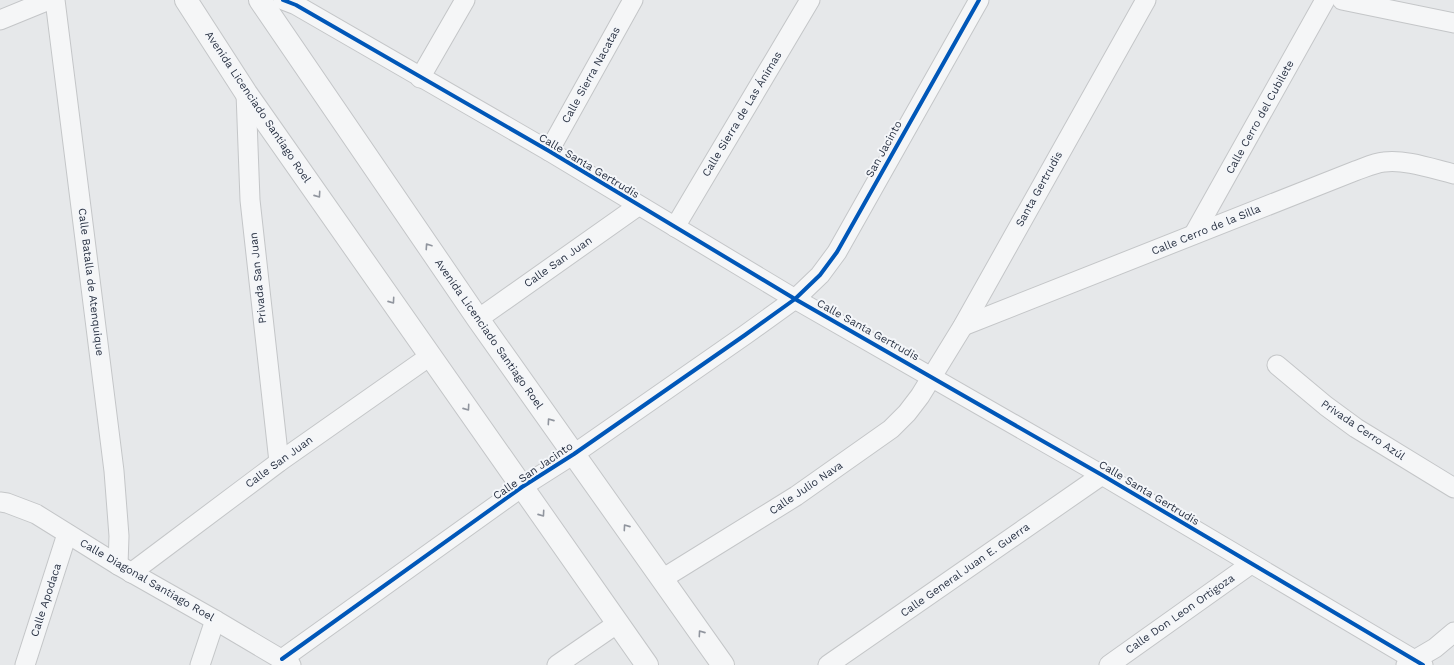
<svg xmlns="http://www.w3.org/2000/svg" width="1454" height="665" viewBox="0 0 1454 665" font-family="'Work Sans',sans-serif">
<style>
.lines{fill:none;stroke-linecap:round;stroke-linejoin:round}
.minor-casing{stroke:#c4c6c8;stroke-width:21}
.tertiary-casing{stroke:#c4c6c8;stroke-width:24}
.minor{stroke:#f5f6f7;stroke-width:19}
.tertiary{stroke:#f5f6f7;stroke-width:22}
.cycleway-casing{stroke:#f4f6f9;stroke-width:6}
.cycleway{stroke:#0057b8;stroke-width:4}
.oneway{stroke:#90959e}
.labels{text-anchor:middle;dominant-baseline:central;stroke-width:4;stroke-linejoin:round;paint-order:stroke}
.street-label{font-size:11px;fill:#2b3445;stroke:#f4f6f9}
</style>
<rect width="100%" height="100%" fill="#e6e8ea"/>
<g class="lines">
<!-- minor casing -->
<g class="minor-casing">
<g id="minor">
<polyline points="55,0 114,471 119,536 118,565"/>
<polyline points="283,0 296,5 549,151 795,299 1102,475 1423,665"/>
<polyline points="1342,0 1454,23"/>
<polyline points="0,20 49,0"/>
<polyline points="420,78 465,0"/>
<polyline points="246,93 250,200 279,462"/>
<polyline points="549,151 633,0"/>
<polyline points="675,227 810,0"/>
<polyline points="1194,234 1325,0"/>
<polyline points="478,319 638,206"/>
<path d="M963 326 1355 171C1364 168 1374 163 1384 162 1405 159 1433 169 1454 174"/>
<polyline points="1277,365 1326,406 1356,428 1454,488"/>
<polyline points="0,502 7,503 36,514 118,565 215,620 291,665"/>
<polyline points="131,573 279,462 430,356"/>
<polyline points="662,579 796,496 891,429 907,413 920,396 963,326 1146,0"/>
<polyline points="282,659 522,487 574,454 745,335 795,299 820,275 837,252 979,0"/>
<polyline points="25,665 67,534"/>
<polyline points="200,665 215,620"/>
<polyline points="557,665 618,623"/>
<polyline points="828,665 1102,475"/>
<polyline points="1109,665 1251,564"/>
<polyline points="1406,665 1435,648 1454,632"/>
</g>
</g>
<!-- tertiary casing -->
<g class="tertiary-casing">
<g id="tertiary">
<polyline points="186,0 246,93 647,665"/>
<polyline points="260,0 478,319 723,665"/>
</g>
</g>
<!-- minor -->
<use href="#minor" class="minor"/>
<!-- tertiary -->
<use href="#tertiary" class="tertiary"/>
<!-- cycleway casing -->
<g class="cycleway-casing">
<g id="cycleway">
<polyline points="283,0 296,5 549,151 795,299 1102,475 1423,665"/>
<polyline points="282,659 522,487 574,454 745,335 795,299 820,275 837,252 979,0"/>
</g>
</g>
<!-- cycleway -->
<use href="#cycleway" class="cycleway"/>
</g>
<!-- one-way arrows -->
<defs><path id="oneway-chevron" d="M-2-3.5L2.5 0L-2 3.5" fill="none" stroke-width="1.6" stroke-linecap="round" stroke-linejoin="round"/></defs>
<g class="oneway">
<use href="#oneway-chevron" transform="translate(318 195) rotate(55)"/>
<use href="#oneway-chevron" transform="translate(428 246) rotate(-124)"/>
<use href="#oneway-chevron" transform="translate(392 301) rotate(55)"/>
<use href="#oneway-chevron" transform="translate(467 408) rotate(55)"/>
<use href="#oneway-chevron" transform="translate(550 421) rotate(-125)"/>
<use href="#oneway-chevron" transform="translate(542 514) rotate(55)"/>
<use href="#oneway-chevron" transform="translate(626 527) rotate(-125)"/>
<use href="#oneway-chevron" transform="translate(701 633) rotate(-125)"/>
</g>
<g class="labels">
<!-- street labels -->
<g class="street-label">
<text transform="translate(591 75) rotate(-61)">Calle Sierra Nacatas</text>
<text transform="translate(258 107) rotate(56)">Avenida Licenciado Santiago Roel</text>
<text transform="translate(742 114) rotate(-59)">Calle Sierra de Las Ánimas</text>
<text transform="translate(1260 117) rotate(-61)">Calle Cerro del Cubilete</text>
<text transform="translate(884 149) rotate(-61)">San Jacinto</text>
<text transform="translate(589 166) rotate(31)">Calle Santa Gertrudis</text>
<text transform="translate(1039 189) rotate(-61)">Santa Gertrudis</text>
<text transform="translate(1206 230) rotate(-22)">Calle Cerro de la Silla</text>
<text transform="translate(558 262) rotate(-35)">Calle San Juan</text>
<text transform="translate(258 278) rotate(-96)">Privada San Juan</text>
<text transform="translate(91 282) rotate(83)">Calle Batalla de Atenquique</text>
<text transform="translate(868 330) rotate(29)">Calle Santa Gertrudis</text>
<text transform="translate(489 334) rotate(55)">Avenida Licenciado Santiago Roel</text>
<text transform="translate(1363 430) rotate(34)">Privada Cerro Azúl</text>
<text transform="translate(279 462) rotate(-36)">Calle San Juan</text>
<text transform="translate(533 471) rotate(-34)">Calle San Jacinto</text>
<text transform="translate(806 488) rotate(-34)">Calle Julio Nava</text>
<text transform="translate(1149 493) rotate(31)">Calle Santa Gertrudis</text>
<text transform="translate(965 570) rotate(-35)">Calle General Juan E. Guerra</text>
<text transform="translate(147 580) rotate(30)">Calle Diagonal Santiago Roel</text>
<text transform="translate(46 600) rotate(-72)">Calle Apodaca</text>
<text transform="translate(1180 614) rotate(-35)">Calle Don Leon Ortigoza</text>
</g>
</g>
</svg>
